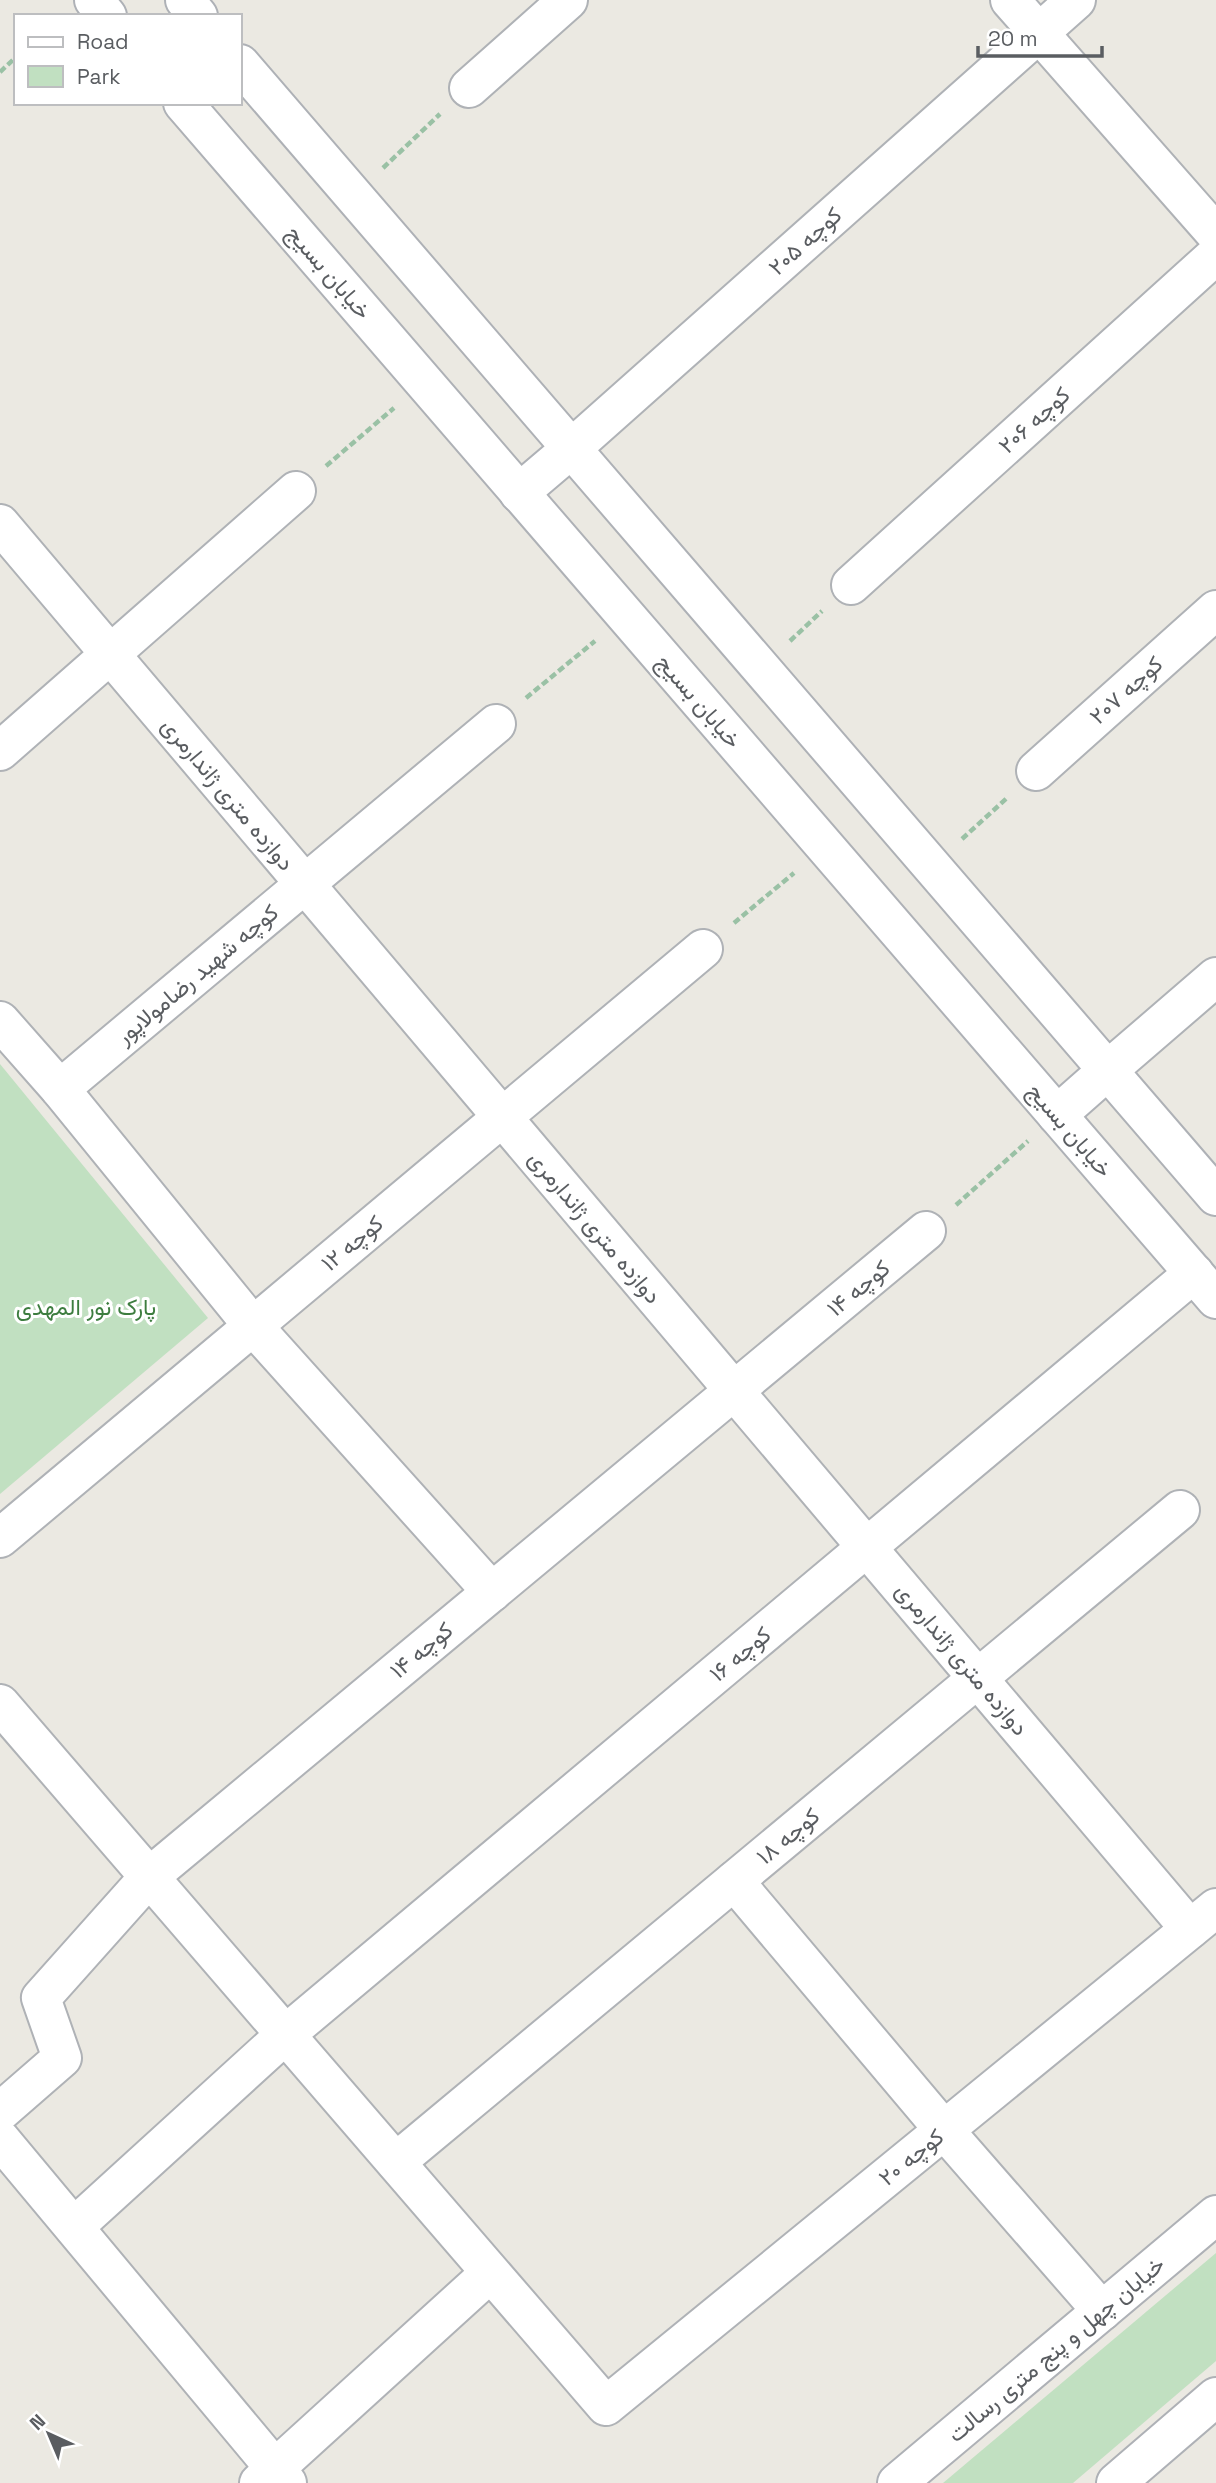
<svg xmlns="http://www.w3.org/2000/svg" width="1216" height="2483" viewBox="0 0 1216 2483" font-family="'Space Grotesk',Vazirmatn,sans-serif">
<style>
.green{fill:#c1e0c1}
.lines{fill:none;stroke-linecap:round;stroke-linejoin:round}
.minor-casing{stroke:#afb2b6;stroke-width:42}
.secondary-casing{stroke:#aeb1b6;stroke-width:42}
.path{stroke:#9ac1a5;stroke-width:4.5;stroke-dasharray:7 3.5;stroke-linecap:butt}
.minor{stroke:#fff;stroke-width:38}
.secondary{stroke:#fff;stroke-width:38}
.labels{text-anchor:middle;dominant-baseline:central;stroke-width:6;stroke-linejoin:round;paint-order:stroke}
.street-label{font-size:23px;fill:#5a5d61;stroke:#fff}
.park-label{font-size:23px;fill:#3d7d3f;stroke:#fff}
</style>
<rect width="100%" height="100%" fill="#ebe9e2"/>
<!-- green -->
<g class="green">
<polygon points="0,1064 208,1318 0,1494"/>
<polygon points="1216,2253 1216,2361 1073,2483 943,2483"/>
</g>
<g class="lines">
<!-- minor casing -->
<g class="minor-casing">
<g id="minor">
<polyline points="1010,0 1216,234"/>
<polyline points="469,88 568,0"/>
<polyline points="572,448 1076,0"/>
<polyline points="0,524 1190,1929"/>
<polyline points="851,585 1216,255"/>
<polyline points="0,751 296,491"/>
<polyline points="1036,771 1216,610"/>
<polyline points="0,1021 60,1089 253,1326 492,1592"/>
<polyline points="1108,1070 1216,977"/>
<polyline points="60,1089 496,724"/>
<polyline points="0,1538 703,949"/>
<polyline points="0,1704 606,2406 1216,1908"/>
<polyline points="734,1881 944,2130 1102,2311"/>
<polyline points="0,2112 62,2058 41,1998 149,1877 926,1231"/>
<polyline points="0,2139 287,2483"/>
<polyline points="396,2162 1180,1510"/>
<polyline points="74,2227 286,2034 1194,1273"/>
<polyline points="259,2483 490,2273"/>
</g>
</g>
<!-- secondary casing -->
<g class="secondary-casing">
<g id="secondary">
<polyline points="94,0 107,16"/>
<polyline points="185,0 198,16"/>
<polyline points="240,64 1216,1196"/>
<polyline points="183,103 1216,1299"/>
<polyline points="519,493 572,448"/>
<polyline points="1057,1115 1108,1070"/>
<polyline points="897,2483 1216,2215"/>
<polyline points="1116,2483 1216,2397"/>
</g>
</g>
<!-- path -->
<g class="path">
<polyline points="0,72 16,57"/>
<polyline points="383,168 440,114"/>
<polyline points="326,466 394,408"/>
<polyline points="790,641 822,611"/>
<polyline points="526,698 595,641"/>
<polyline points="962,839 1007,798"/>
<polyline points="734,923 794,873"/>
<polyline points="956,1205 1028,1141"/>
</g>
<!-- minor -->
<use href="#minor" class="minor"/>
<!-- secondary -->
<use href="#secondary" class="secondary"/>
</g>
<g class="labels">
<!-- street labels -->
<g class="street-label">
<text transform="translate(805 241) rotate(-42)">۲۰۵ کوچه</text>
<text transform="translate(329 272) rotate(49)">خیابان بسیج</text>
<text transform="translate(1034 420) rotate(-42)">۲۰۶ کوچه</text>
<text transform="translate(1126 690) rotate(-42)">۲۰۷ کوچه</text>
<text transform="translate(699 701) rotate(49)">خیابان بسیج</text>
<text transform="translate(228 794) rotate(50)">دوازده متری ژاندارمری</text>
<text transform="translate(197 974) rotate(-40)">کوچه شهید رضامولاپور</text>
<text transform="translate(1070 1130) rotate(49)">خیابان بسیج</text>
<text transform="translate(595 1227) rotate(50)">دوازده متری ژاندارمری</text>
<text transform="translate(352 1243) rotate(-40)">۱۲ کوچه</text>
<text transform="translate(856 1290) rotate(-40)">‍‍ ۱۴ کوچه</text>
<text transform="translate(419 1652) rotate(-40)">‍‍ ۱۴ کوچه</text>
<text transform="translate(740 1654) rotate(-40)">۱۶ کوچه</text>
<text transform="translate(962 1659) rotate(50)">دوازده متری ژاندارمری</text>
<text transform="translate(788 1836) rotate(-40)">۱۸ کوچه</text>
<text transform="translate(911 2157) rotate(-39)">۲۰ کوچه</text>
<text transform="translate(1056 2349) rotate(-40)">خیابان چهل و پنج متری رسالت</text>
</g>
<!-- park labels -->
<g class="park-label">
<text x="86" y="1307">پارک نور المهدی</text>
</g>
</g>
<!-- legend -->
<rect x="14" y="14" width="228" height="91" fill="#ffffff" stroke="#bdbec0" stroke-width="2"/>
<rect x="28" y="37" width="35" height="10" fill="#ffffff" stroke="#bdbec0" stroke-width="2"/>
<text x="77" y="49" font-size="21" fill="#5a5d61">Road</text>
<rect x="28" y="66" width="35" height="21" fill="#c1e0c1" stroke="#bdbec0" stroke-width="2"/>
<text x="77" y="84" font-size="21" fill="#5a5d61">Park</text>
<!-- north arrow -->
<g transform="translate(49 2434) rotate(316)" stroke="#ffffff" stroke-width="5" paint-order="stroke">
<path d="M0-5L12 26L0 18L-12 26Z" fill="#5a5d61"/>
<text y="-10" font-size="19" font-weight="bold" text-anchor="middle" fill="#5a5d61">N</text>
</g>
<!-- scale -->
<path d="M978 46v10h124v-10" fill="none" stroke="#5a5d61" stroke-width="3.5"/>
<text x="988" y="46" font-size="21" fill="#5a5d61" stroke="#ffffff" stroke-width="5" paint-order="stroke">20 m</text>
</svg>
